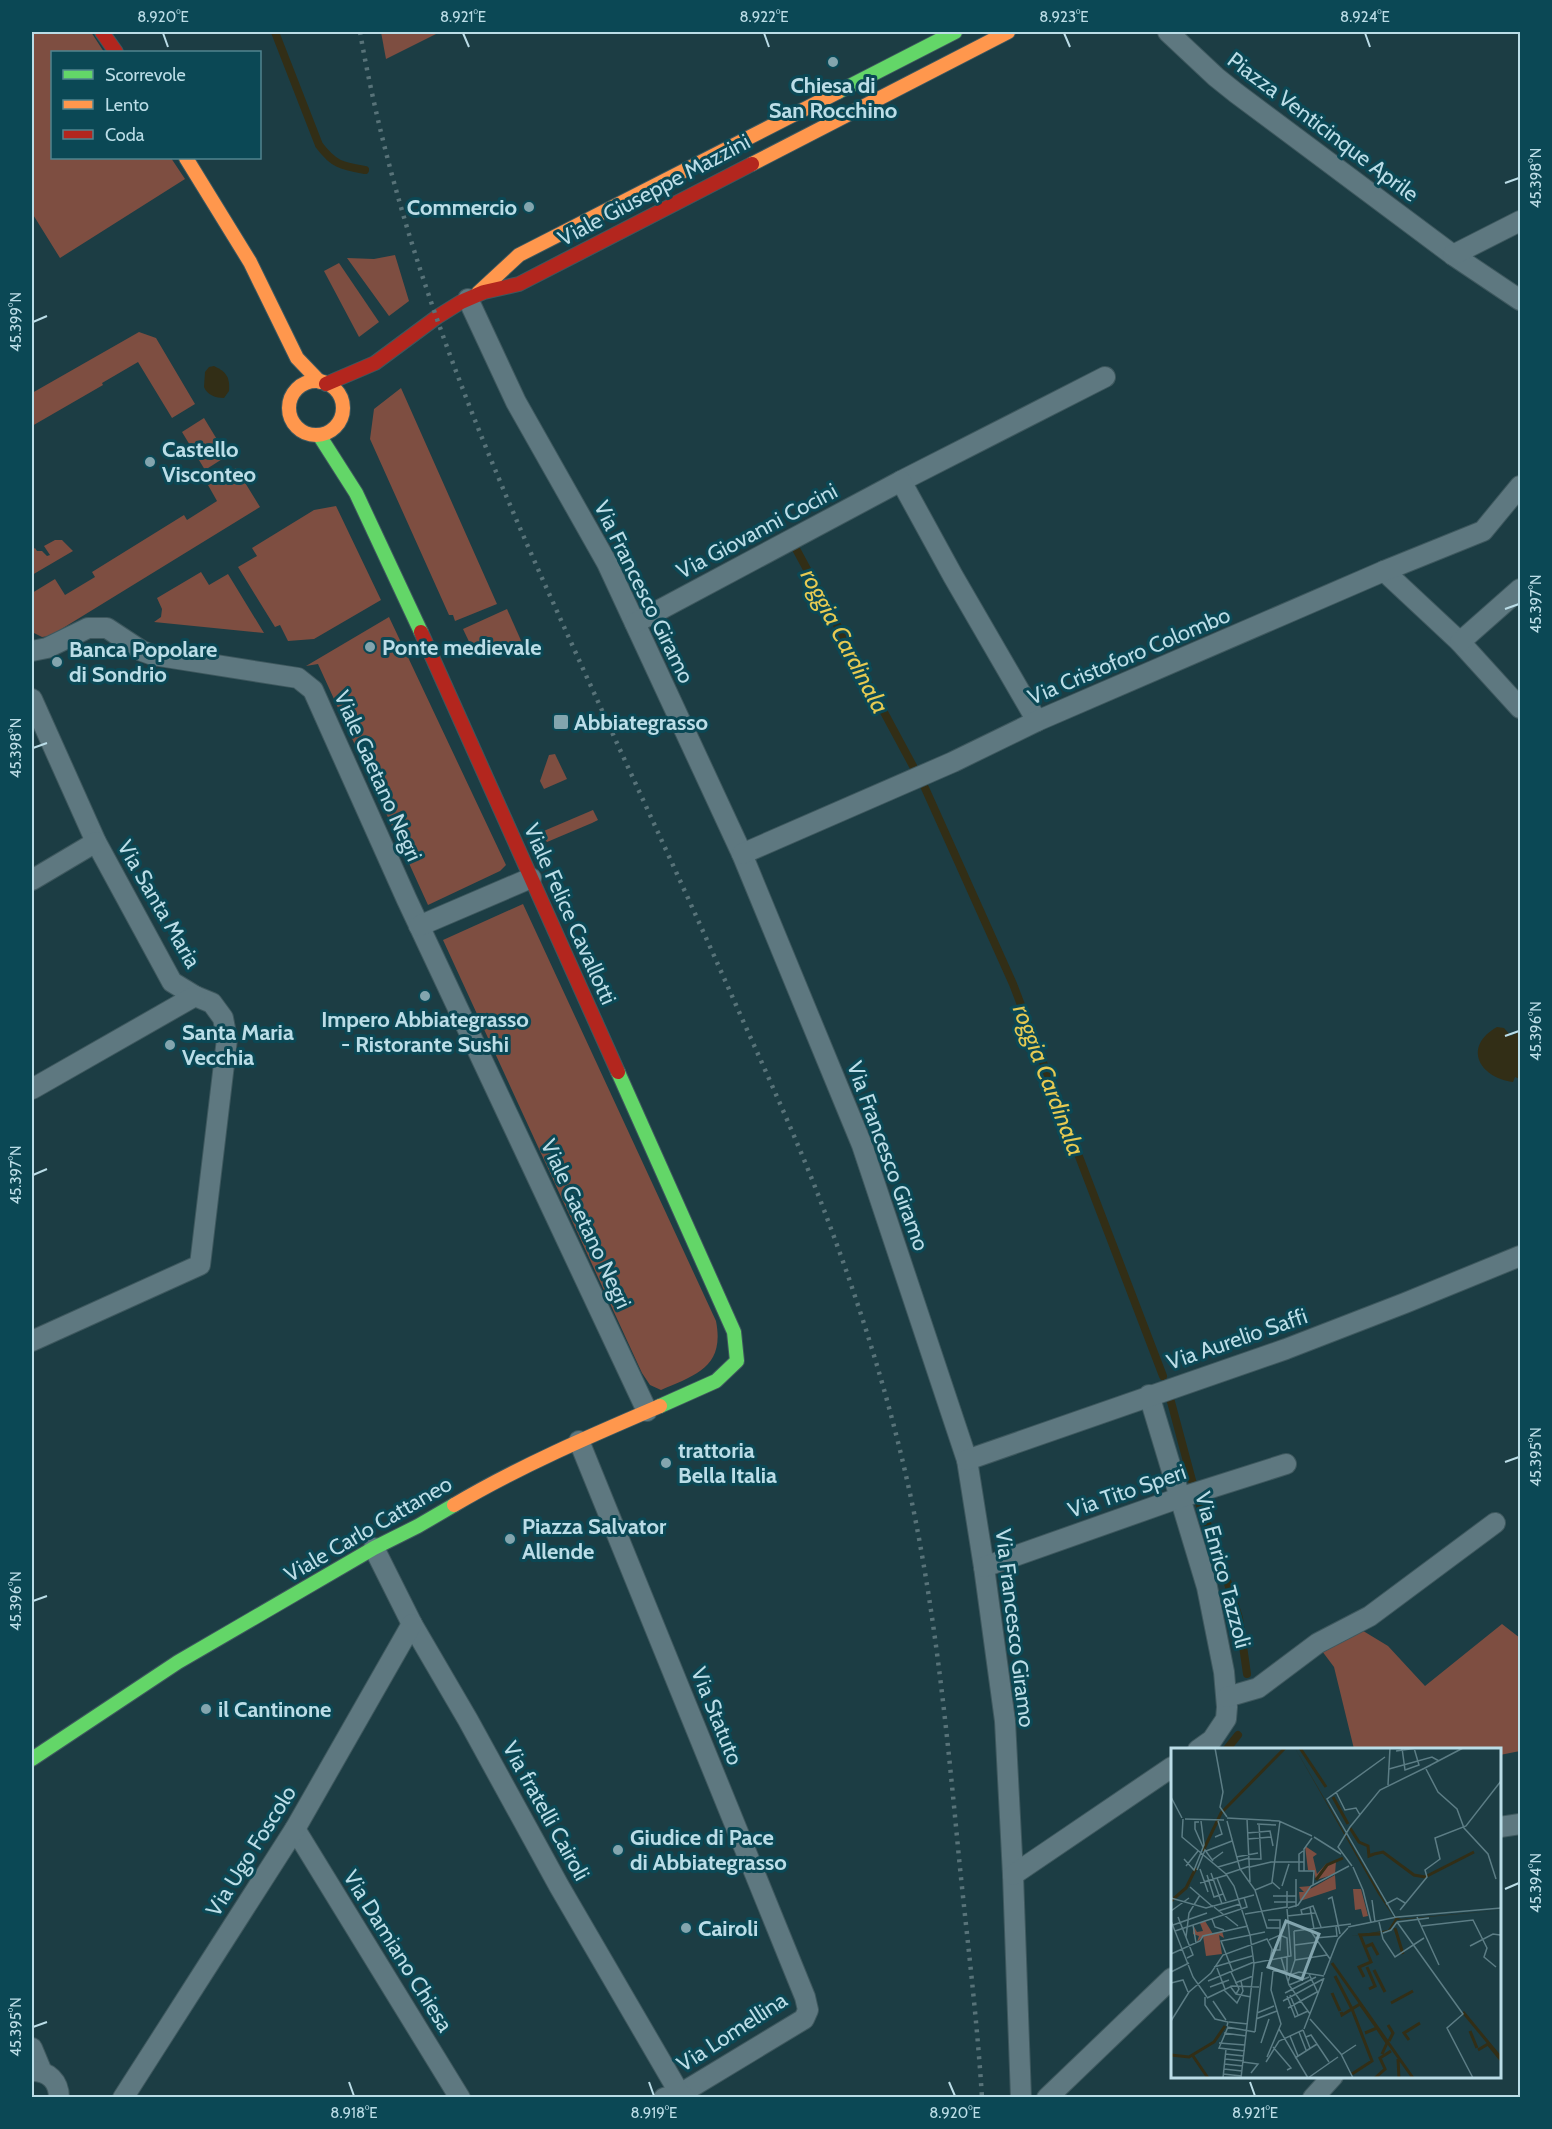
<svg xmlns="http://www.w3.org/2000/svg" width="1552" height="2129" viewBox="0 0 1552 2129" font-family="Cabin,sans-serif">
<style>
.green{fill:#7e4e41}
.water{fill:#322e16}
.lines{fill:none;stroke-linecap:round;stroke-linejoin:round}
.stream{stroke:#322e16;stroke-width:8}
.street-casing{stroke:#3e585e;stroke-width:22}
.fast-casing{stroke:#3e585e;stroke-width:16}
.slow-casing{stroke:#3e585e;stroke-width:16}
.jam-casing{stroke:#3e585e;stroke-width:16}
.street{stroke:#5e7880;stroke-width:20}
.fast{stroke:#63d668;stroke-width:14}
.slow{stroke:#ff974d;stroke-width:14}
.jam{stroke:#b3261e;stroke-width:14}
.rail{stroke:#587379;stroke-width:4.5;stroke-dasharray:3 6;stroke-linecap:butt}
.ticks{fill:none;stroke:#bbdde7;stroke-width:2}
.poi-dot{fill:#83a5ae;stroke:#0b4855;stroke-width:2}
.labels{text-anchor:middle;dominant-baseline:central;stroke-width:6;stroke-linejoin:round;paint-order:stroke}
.poi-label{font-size:22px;font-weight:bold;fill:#bbdde7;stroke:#0b4855;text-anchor:start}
.street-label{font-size:22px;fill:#bbdde7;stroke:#0b4855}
.water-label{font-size:24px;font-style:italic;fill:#e6ca52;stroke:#0b4855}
.inset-river{fill:none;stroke:#322e16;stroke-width:3}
.inset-road{fill:none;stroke:#5c7d85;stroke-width:1.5}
.view{fill:#83a5ae;fill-opacity:0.15;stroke:#83a5ae;stroke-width:3}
.inset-edge{fill:none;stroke:#bbdde7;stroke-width:3}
.neatline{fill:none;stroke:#bbdde7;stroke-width:2}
.ticks-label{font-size:15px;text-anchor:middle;fill:#bbdde7}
</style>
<rect width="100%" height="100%" fill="#1c3d44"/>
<!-- green -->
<g class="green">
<polygon points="32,32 91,32 104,52 52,52 52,158 171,158 185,179 60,258 32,213"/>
<polygon points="381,32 440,32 386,59"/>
<polygon points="395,255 409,301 389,316 347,258 374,259"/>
<polygon points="339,263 379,322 359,337 324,271"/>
<polygon points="139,332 156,338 195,404 172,418 138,362 102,383 103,385 32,426 32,393"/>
<polygon points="401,388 497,604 455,621 453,615 449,615 370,439 374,409"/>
<polygon points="204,418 227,456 205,470 182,432"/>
<polygon points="236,468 260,507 50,636 42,637 32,632 32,593 55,579 65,595 95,577 92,572 184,515 187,520 217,501 208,485"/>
<polygon points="336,506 381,600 314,639 288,641 280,625 275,627 238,567 257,556 252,548 314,510"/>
<polygon points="55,540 62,540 73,551 32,575 32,550 35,548 37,551 42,551 47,556 50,555 44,546"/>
<polygon points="201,572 209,585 228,574 264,633 154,622 161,617 162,609 157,598"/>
<polygon points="507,609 527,654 473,650 463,629"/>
<polygon points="389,617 506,865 500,871 428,905 318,664 306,666"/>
<polygon points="555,754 567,779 544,789 540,781 549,755"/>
<polygon points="593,810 598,820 592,823 547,842 539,833"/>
<path d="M523 904 716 1321C725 1367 696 1375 661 1390L650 1385 642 1373 443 940Z"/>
<polygon points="1502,1624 1520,1638 1520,1751 1500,1755 1500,1750 1354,1749 1334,1667 1322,1651 1360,1629 1388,1646 1425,1686"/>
</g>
<!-- water -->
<g class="water">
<path d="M214 366C227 372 230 378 229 391L224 398C216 398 207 395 204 387L205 372 209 367Z"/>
<path d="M1497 1027 1504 1028 1511 1036 1520 1031V1079L1515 1077 1513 1082C1478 1077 1463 1046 1497 1027Z"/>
</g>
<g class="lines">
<!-- stream -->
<g class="stream">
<path d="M275 32 319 145C334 165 342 166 365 170"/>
<polyline points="795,547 913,766"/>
<polyline points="925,788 1013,984 1163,1376"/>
<polyline points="1170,1398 1193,1484"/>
<polyline points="1197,1498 1216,1546 1239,1618 1247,1674"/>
<polyline points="1226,1750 1238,1735"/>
</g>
<!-- street casing -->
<g class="street-casing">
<g id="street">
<polyline points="1168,32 1216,77 1236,93 1453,255 1520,300"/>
<polyline points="1453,255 1520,221"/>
<polyline points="468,299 516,402 607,563 742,854 862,1145 967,1460 984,1567 1005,1721 1013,1875 1021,2098"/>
<polyline points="901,481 1105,377"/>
<polyline points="1384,571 1460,642 1520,708"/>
<polyline points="635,623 901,481 953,576 1037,721"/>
<polyline points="1460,642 1520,589"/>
<polyline points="32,651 47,648 88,628 107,628 142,651 153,655 298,678 313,690 407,900 647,1411"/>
<polyline points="32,699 96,842 172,982 195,996 212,1003 223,1018 227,1039 200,1265 32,1341"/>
<polyline points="742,854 953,762 1037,721 1384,571 1483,531 1520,486"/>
<polyline points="32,880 96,842"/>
<polyline points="419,926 531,878"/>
<polyline points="32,1089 195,996"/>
<polyline points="1149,1395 1207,1587 1224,1672 1227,1707 1226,1719 1212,1740 1198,1750"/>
<polyline points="579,1441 805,1997 808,2010 804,2019 680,2094 664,2098"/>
<polyline points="967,1460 1286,1349 1405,1303 1520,1256"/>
<polyline points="374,1548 412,1624 468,1720 559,1886 680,2094 686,2098"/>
<polyline points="984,1567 1179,1498 1286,1464"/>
<polyline points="1227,1697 1258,1688 1318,1643 1370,1616 1495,1523"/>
<polyline points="1500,1827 1520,1824"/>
<polyline points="295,1829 460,2098"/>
<polyline points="1013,1875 1172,1767"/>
<polyline points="32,2048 42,2072"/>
<path d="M32 2071C48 2071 59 2081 59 2098"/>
<polyline points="123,2098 295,1829 412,1624"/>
<polyline points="1047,2098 1172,1978"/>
<polyline points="1313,2098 1333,2076"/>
</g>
</g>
<!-- fast casing -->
<g class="fast-casing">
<g id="fast">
<polyline points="838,92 955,32"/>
<polyline points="319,435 356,493 421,632"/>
<polyline points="618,1072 734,1332 737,1361 716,1381 660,1406"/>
<polyline points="32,1759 178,1662 374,1548 418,1526 454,1505"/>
</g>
</g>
<!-- slow casing -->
<g class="slow-casing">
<g id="slow">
<polyline points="186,158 250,262 297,358 320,382"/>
<polyline points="752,164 1008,32"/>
<polyline points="478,293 519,255 838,92"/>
<circle cx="316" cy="408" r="27"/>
<path d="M454 1505C520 1466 590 1436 660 1406"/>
</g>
</g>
<!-- jam casing -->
<g class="jam-casing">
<g id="jam">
<polyline points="102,32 116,52"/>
<polyline points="326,384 375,363 437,317 461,302 484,292 519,284 752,164"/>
<polyline points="421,632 618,1072"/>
</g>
</g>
<!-- street -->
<use href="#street" class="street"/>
<!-- fast -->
<use href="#fast" class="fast"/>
<!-- slow -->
<use href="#slow" class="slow"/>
<!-- jam -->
<use href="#jam" class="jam"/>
<!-- rail -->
<path class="rail" d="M360 32C395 233 472 424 556 609 613 736 672 861 728 987 762 1064 798 1140 827 1218 867 1324 900 1433 920 1544 939 1648 949 1753 959 1858 967 1938 977 2017 982 2098"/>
</g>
<!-- ticks -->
<path class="ticks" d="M163 33 168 47M463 33 469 47M764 33 769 47M1064 33 1070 47M1365 33 1370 47M1505 183 1519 178M33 322 47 316M1505 609 1519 604M33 748 47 743M1505 1036 1519 1031M33 1175 47 1169M1505 1462 1519 1457M33 1601 47 1596M1505 1889 1519 1883M33 2027 47 2022M349 2082 354 2096M649 2082 654 2096M949 2082 955 2096M1250 2082 1255 2096"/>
<!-- markers -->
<g class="poi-dot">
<circle cx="833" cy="62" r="6"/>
<circle cx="529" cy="207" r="6"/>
<circle cx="150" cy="462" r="6"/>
<circle cx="370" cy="647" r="6"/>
<circle cx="57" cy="662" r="6"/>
<rect x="553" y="714" width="16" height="16" rx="3"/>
<circle cx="425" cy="996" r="6"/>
<circle cx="170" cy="1045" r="6"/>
<circle cx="666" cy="1463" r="6"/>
<circle cx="510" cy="1539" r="6"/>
<circle cx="206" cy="1709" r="6"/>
<circle cx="618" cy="1850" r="6"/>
<circle cx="686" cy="1928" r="6"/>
</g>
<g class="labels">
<!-- poi labels -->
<g class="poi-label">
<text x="833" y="85" text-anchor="middle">Chiesa di<tspan x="833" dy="25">San Rocchino</tspan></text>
<text x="517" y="207" text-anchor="end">Commercio</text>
<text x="162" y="449">Castello<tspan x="162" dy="25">Visconteo</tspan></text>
<text x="382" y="647">Ponte medievale</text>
<text x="69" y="649">Banca Popolare<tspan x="69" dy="25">di Sondrio</tspan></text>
<text x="574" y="722">Abbiategrasso</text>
<text x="425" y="1019" text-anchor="middle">Impero Abbiategrasso<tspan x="425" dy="25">- Ristorante Sushi</tspan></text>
<text x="182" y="1032">Santa Maria<tspan x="182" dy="25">Vecchia</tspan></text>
<text x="678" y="1450">trattoria<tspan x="678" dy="25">Bella Italia</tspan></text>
<text x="522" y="1526">Piazza Salvator<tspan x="522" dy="25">Allende</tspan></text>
<text x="218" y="1709">il Cantinone</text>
<text x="630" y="1837">Giudice di Pace<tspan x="630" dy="25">di Abbiategrasso</tspan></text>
<text x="698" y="1928">Cairoli</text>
</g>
<!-- street labels -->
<g class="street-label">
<text transform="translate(1323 127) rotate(37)">Piazza Venticinque Aprile</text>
<text transform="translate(654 190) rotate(-28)">Viale Giuseppe Mazzini</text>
<text transform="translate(757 531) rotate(-28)">Via Giovanni Cocini</text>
<text transform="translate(644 592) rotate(64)">Via Francesco Giramo</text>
<text transform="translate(1129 656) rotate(-23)">Via Cristoforo Colombo</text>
<text transform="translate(378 776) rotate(66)">Viale Gaetano Negri</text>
<text transform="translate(159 904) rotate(60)">Via Santa Maria</text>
<text transform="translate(570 914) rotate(66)">Viale Felice Cavallotti</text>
<text transform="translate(888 1156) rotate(70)">Via Francesco Giramo</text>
<text transform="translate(586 1224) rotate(65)">Viale Gaetano Negri</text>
<text transform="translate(1237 1339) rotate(-19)">Via Aurelio Saffi</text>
<text transform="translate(1127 1491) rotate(-19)">Via Tito Speri</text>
<text transform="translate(368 1529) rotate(-30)">Viale Carlo Cattaneo</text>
<text transform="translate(1223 1570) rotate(75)">Via Enrico Tazzoli</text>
<text transform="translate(1015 1628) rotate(83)">Via Francesco Giramo</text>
<text transform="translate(717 1716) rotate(68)">Via Statuto</text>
<text transform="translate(546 1811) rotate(61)">Via fratelli Cairoli</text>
<text transform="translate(251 1851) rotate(-58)">Via Ugo Foscolo</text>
<text transform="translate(398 1951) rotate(58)">Via Damiano Chiesa</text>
<text transform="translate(732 2032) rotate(-33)">Via Lomellina</text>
</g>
<!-- water labels -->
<g class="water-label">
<text transform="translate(845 641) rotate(62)">roggia Cardinala</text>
<text transform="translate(1049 1080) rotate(69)">roggia Cardinala</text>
</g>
</g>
<!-- overview -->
<g transform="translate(1171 1748)">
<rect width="330" height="330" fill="#1c3d44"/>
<path d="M134 98 146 106 142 109 146 126 155 116 165 113 164 126 145 132 143 123 137 122ZM164 127 165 141 129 153 128 144H133L128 139 140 138 139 141ZM182 141H190L197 168 192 169 190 161 184 162ZM34 173 42 186 51 183 53 190 48 187 51 206 35 208 32 188 26 194 28 188 22 186V177L26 184 32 183 29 175Z" fill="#7e4e41"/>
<path d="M124 0 222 168 230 171 330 162 226 172 218 183 180 188 217 182 224 171 207 146Z" fill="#322e16"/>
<path class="inset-river" d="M129 0 155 39M162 49 177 76M179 80 188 94 197 98 198 108 203 106M32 103 50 65 114 0M203 106 212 104 243 127 254 129 303 104M145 132 156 117 172 110M0 153 15 140 25 120M224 180 232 206M194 199 201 196 207 207M161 215 242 330M196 219 204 238 198 241M203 222 214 244M164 228 181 261M193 229 188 219 200 214 189 187 209 186M161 245 169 263M220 255 242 243M181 261 201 313 181 326M170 264 171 267 189 256 206 280 194 285M292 264 330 310M217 277 222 285 218 293M206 280 216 295 211 306M299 283 306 300M238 292 233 285 249 275M307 302 317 296 330 312M0 307 18 309 43 294 54 278M22 308 37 330M227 311 228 330M204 330 214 321 209 310 220 303"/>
<path class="inset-road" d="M44 0 52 44 49 59 56 69M231 0 234 22 248 17 243 0M225 3 246 0M214 9 156 51 224 169M218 21 261 9 268 13M252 21 292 0M255 21 267 44 286 61 293 80 317 106 325 131M217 37 219 0M165 44 174 62 185 60 189 67M0 49 11 70M56 70 108 73 141 88M12 71 11 89 55 126 63 138 79 187 83 216 70 330M14 71 53 72M76 71 79 134M56 73 69 121 84 142 96 180H109V187M109 73 101 134 109 141M28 74H24V81L32 99M86 76 105 77M76 85 99 83 102 98M44 89 51 86 47 73M143 89 170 106M77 91 100 89M35 103 61 93M132 103 128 106V123H143L142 137M65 109 87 105M13 111 23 122 33 97 30 73M78 111H90L88 76M41 112 52 104 45 109M15 118 27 103M181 118 167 99 179 79 209 42 260 17M47 119 78 110M79 119 100 114H133M182 119 192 142 200 174M29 121 37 144M26 122 34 102 42 113M133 123V101L141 90M40 125 51 156M55 126 79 118M36 127 43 149 52 146M46 130 55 153M29 135 56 127M111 138 118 116M19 139 42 159M84 142 101 135M102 148H125M0 150 35 160 83 147M157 151 161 149 169 186M201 152 204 174M103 154H125M215 156 226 150 234 155M43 159 67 178M125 159V131M139 159 143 181M117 160 127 157 140 138 178 118M116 161 118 183M229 162 256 129 254 122 269 111 264 90 295 78 330 33M0 163 18 150M47 163 69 156M74 166 116 159V143M131 166 130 162 142 158 150 179M116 168 144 165M7 169 22 207 16 210M246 169 268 217M41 171 44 179 53 182M97 172H109V181M0 173 22 229 36 249M208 174 212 191 224 209 253 190M226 174 292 266 276 280 302 330M226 174 258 170M2 177 36 165M22 177 25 195M251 178 302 172 316 200 313 209 325 219M177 179 226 169 330 160M139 182 159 211M4 183 76 159 73 149M123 183 180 176M212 185 220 182 226 174M15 189 18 165 29 147M144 190 166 188 165 179M98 192 109 187 116 190 117 209M124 197 147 194M299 198 322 186 329 187M101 202H109L110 187M0 206 29 193 32 188 77 178M110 209 118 237 139 266M124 212 156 207M83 215 120 208 118 183M43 219 81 208M46 220 54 241M102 223H116V209M0 224 18 215M60 224 68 241 65 246M62 224 50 193 94 184M138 226 147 245M119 227 128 224 153 228M153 227 167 191 177 180M37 233 83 214M117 234 124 212 123 183M0 235 12 232 17 244M64 235 82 228M118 237 138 229M59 238 65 246 80 249M39 239 58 232M53 242 66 255 72 243 70 233M114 245 145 229M119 247 127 267M116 248 124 269 137 263M34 249V257L44 271 57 274 56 278M36 250 61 238 88 239M42 253 55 272M112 253 152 231M117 260 146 244M86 265 103 258M85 271 106 263M139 271 170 306 182 330M0 273 18 244 40 225 52 207 96 191 101 201 98 218M58 274 77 276M56 279 84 284M57 279 48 300 74 303M108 281 137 330M133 281 153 230M132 282 139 300M84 284 91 224M128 284 135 302M53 285 75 288M119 288 127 308M135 289 140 287 158 314M48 295 74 297M90 295 98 271M102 299 120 320 116 322M54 306 73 308M170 307 185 297M96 309 110 276 100 242 102 223M124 310 146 296M54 311 73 313M72 314 87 316 80 325M95 314 108 293 132 282M53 316 72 318M53 321 71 323M52 326 71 328M52 330 55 301M137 330 167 309"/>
<path class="view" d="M115 173 148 186 131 231 97 219Z"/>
<rect width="330" height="330" class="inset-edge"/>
</g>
<!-- border -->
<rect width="1552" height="2129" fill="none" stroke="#0b4855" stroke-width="66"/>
<!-- legend -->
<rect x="51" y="51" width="210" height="108" fill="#0b4855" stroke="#51848f" stroke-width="1.5"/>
<rect x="63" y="70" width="30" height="9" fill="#63d668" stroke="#51848f" stroke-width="1.5"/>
<text x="105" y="81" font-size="18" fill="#bbdde7">Scorrevole</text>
<rect x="63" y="100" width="30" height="9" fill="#ff974d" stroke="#51848f" stroke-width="1.5"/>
<text x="105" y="111" font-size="18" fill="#bbdde7">Lento</text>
<rect x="63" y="130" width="30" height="9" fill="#b3261e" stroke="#51848f" stroke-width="1.5"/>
<text x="105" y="141" font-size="18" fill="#bbdde7">Coda</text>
<rect x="33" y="33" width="1486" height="2063" class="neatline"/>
<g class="ticks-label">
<text x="163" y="22">8.920°E</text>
<text x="463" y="22">8.921°E</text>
<text x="764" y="22">8.922°E</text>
<text x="1064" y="22">8.923°E</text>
<text x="1365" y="22">8.924°E</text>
<text transform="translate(1536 178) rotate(-90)" y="5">45.398°N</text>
<text transform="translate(16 322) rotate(-90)" y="5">45.399°N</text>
<text transform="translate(1536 604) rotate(-90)" y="5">45.397°N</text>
<text transform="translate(16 748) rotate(-90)" y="5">45.398°N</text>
<text transform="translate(1536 1031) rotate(-90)" y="5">45.396°N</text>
<text transform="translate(16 1175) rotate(-90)" y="5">45.397°N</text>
<text transform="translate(1536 1457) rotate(-90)" y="5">45.395°N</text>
<text transform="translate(16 1601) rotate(-90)" y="5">45.396°N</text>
<text transform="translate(1536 1883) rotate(-90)" y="5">45.394°N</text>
<text transform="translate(16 2027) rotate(-90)" y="5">45.395°N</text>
<text x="354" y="2118">8.918°E</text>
<text x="654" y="2118">8.919°E</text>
<text x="955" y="2118">8.920°E</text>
<text x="1255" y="2118">8.921°E</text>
</g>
</svg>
